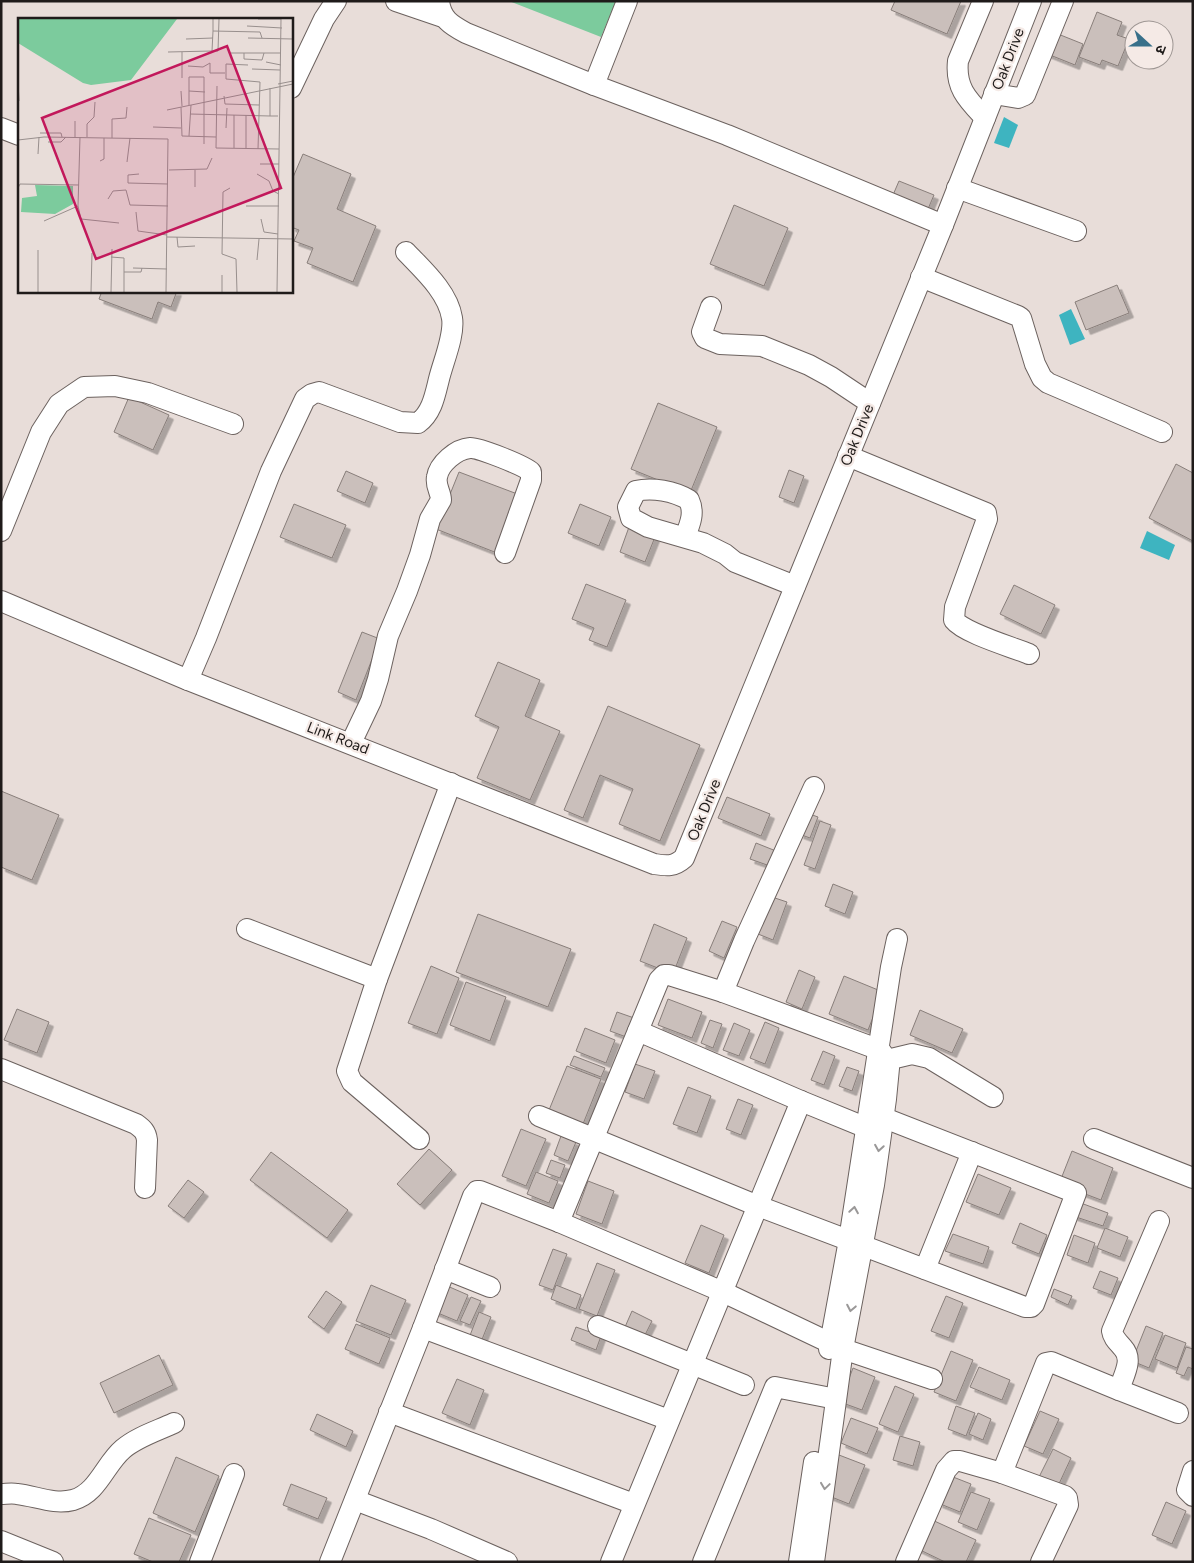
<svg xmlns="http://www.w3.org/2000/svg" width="1194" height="1563" viewBox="0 0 1194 1563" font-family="Figtree,'Noto Sans Devanagari',sans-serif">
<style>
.green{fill:#7ccb9d}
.water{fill:#3eb4c0}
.building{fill:#cabfbb;stroke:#887e7a;filter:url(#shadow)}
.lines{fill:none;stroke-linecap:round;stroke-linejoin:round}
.minor-casing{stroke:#6c625f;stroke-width:22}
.minor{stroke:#fff;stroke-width:20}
.oneway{stroke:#9a9898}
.labels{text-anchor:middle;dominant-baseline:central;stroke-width:4.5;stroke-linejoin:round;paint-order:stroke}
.street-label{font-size:15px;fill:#1f1b1a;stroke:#f5eae6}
.inset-road{fill:none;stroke:#988f8d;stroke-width:1}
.view{fill:#c2185b;fill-opacity:0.15;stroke:#c2185b;stroke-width:2.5}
.inset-edge{fill:none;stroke:#1f1b1a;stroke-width:2.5}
</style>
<defs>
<filter id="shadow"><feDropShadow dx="4.5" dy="4.5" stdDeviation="0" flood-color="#0004"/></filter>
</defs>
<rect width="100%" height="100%" fill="#e8ddd9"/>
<!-- green -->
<polygon class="green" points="509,1 616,1 601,37"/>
<!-- water -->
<g class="water">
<polygon points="1004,117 1018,125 1009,148 994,143"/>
<polygon points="1071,309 1085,339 1070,345 1059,315"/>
<polygon points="1147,531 1175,545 1169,560 1140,548"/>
</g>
<!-- building -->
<g class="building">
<polygon points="895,1 961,1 947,34 891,10"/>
<polygon points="1097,12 1122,22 1117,35 1129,39 1118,66 1102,60 1100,65 1079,57"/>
<polygon points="1053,32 1083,44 1075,65 1045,53"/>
<polygon points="303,154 351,174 337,209 376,226 353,282 307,263 313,248 294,241 299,230 291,227 291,182"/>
<polygon points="899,181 934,195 928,209 893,195"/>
<polygon points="734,205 788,228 764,286 710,264"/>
<polygon points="1117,285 1129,313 1086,330 1075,302"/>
<polygon points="102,291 177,291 171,307 158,302 152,319 99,299"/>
<polygon points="129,397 169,415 153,450 114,432"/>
<polygon points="658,403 717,427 690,493 631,469"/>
<polygon points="1176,464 1193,473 1193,541 1149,518"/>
<polygon points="789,470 804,476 794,503 779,497"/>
<polygon points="346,471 373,483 365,503 337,491"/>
<polygon points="459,472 520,495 497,553 436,529"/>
<polygon points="294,504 346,525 332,558 280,537"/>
<polygon points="580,504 611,517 599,546 568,533"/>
<polygon points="629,527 655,537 645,562 620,552"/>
<polygon points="586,584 626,600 607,647 589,640 594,628 572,619"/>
<polygon points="1014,585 1055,605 1041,634 1000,614"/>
<polygon points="362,632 380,639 356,700 338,692"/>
<polygon points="498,662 540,680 525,716 560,731 530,800 477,778 499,727 475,716"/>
<polygon points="608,706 700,745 660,841 619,824 633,789 600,775 583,818 564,810"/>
<polygon points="1,791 59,815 32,880 1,867"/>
<polygon points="727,797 770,814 761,836 718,818"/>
<polygon points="807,813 818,817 810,838 799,834"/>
<polygon points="820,821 831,825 815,869 804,865"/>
<polygon points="756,843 776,851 770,866 750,859"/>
<polygon points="833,884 853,892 845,914 825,906"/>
<polygon points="772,897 787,902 773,940 758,934"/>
<polygon points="478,914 571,949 548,1007 456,972"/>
<polygon points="722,921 737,927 724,958 709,951"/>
<polygon points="654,924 687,938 673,974 640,961"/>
<polygon points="431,966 459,978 437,1034 408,1023"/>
<polygon points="799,970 815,977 802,1009 786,1002"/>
<polygon points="844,976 883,992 868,1030 829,1014"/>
<polygon points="466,982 506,997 490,1041 450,1025"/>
<polygon points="668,999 702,1012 692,1038 658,1025"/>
<polygon points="17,1009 49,1022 37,1053 4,1040"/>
<polygon points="920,1010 963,1029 952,1053 910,1035"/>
<polygon points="617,1012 637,1019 629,1038 610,1031"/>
<polygon points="710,1020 722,1024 713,1048 701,1043"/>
<polygon points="765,1022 779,1028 765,1064 750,1058"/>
<polygon points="734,1023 750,1030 739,1056 723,1050"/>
<polygon points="585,1028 615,1040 606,1063 576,1051"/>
<polygon points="823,1051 835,1056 824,1085 811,1080"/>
<polygon points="574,1056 605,1068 601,1077 570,1065"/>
<polygon points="635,1064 655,1071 644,1099 625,1092"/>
<polygon points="567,1066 601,1079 581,1129 547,1115"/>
<polygon points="847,1067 859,1071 852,1091 839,1086"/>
<polygon points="688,1087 711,1096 697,1133 673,1124"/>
<polygon points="738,1099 753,1105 741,1135 726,1129"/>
<polygon points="521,1129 546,1139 526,1186 502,1176"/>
<polygon points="561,1136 576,1142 568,1161 554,1155"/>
<polygon points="429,1149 452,1170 420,1205 397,1184"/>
<polygon points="1072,1151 1113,1168 1101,1200 1059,1184"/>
<polygon points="271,1152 348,1210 327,1238 250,1180"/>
<polygon points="551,1160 565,1165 560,1178 546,1173"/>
<polygon points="536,1172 558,1181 549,1203 527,1194"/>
<polygon points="978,1174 1011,1188 999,1215 966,1202"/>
<polygon points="188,1180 204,1192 184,1218 168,1206"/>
<polygon points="588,1181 614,1191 602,1224 576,1214"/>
<polygon points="1078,1202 1108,1213 1103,1226 1073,1216"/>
<polygon points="1020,1223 1047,1235 1039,1254 1012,1243"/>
<polygon points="701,1225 724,1235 709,1273 685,1263"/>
<polygon points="1105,1228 1128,1237 1120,1257 1097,1248"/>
<polygon points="953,1234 989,1247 983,1264 945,1251"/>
<polygon points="1074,1235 1095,1243 1088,1263 1067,1255"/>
<polygon points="553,1249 567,1254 553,1290 539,1285"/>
<polygon points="597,1263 615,1270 597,1316 579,1309"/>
<polygon points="1100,1271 1118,1278 1111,1295 1093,1288"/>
<polygon points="371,1285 406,1300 391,1335 356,1321"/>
<polygon points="445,1285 468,1295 457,1321 433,1311"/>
<polygon points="556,1285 581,1295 576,1309 551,1299"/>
<polygon points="1054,1289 1072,1296 1068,1305 1051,1297"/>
<polygon points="326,1291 342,1302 324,1329 308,1317"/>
<polygon points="946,1296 963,1303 949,1338 931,1331"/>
<polygon points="471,1297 481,1301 470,1325 460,1321"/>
<polygon points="632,1311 652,1321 644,1337 625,1327"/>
<polygon points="479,1312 491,1317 481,1342 469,1338"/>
<polygon points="356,1324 390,1338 379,1364 345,1349"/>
<polygon points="1146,1326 1163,1333 1149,1368 1132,1361"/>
<polygon points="576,1327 601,1336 596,1350 571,1340"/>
<polygon points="1165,1335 1186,1343 1177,1368 1155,1359"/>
<polygon points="1186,1347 1193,1349 1193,1369 1188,1367 1184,1376 1176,1373"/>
<polygon points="951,1351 973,1360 956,1401 934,1392"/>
<polygon points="159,1355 173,1385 114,1413 100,1383"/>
<polygon points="979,1367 1010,1380 1002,1400 970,1387"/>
<polygon points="853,1368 875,1377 862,1410 840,1402"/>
<polygon points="457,1379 484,1390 470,1425 442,1413"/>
<polygon points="895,1386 914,1394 898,1432 879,1424"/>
<polygon points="956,1406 975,1413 966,1436 948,1429"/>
<polygon points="1040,1411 1059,1419 1043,1454 1024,1446"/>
<polygon points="978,1413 991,1419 983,1440 969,1434"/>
<polygon points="317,1414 353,1431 346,1447 310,1430"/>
<polygon points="851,1418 878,1428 867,1454 841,1443"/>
<polygon points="900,1436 920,1442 913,1466 893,1460"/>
<polygon points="1053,1449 1071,1458 1058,1486 1039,1477"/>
<polygon points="839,1455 865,1465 849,1504 824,1494"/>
<polygon points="176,1457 219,1476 195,1532 153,1513"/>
<polygon points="948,1475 971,1484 960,1512 938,1503"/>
<polygon points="291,1484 327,1498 318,1519 283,1505"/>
<polygon points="971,1492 990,1499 977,1530 958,1522"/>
<polygon points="1166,1502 1186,1511 1172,1544 1152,1535"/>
<polygon points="149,1518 191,1535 179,1562 153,1562 134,1554"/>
<polygon points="930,1519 976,1540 966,1562 945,1562 916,1548"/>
</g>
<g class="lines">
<!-- minor casing -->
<g class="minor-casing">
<g id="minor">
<polyline points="396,1 443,17"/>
<path d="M439 1C441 19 451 25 466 33L594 85 727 135 943 225"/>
<path d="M983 1 958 61C955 88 968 100 985 118"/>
<polyline points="594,85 627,1"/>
<polyline points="291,88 324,19 336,1"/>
<polyline points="994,94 1018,98 1025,95 1063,1"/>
<polyline points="1,128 19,135"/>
<polyline points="957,188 1076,231"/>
<polyline points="921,277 1018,316 1021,318 1035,364 1042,378 1048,383 1162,432"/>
<polyline points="711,307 702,332 705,338 720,344 762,346 809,365 831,377 870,403"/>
<path d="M848 456 986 513 987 519 955 607 954 620C964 633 1012 647 1029 654"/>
<polyline points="1,531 41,432 59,404 84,387 115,386 148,393 233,424"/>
<path d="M685 537C690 524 695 513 689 500 674 491 652 487 636 491L628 507 631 518 648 527 703 543 725 554 735 562 795 586"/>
<path d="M1 601 188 680 654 864C667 866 674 867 684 858L943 225 1031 1"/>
<path d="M188 680 206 638 271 471 305 399 312 394 319 392 400 422 418 423C432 413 435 395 439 379 443 362 455 335 452 318 448 292 423 270 406 252"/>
<path d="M351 743 371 701 378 679 388 636 407 591 420 555 430 519 441 500C441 492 435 486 437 477 439 464 456 449 470 448 478 447 525 466 531 472V480L505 553"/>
<polyline points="247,929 377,979"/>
<polyline points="723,992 744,941 814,787"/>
<polyline points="638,1031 801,1101 867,1128"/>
<polyline points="887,1060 912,1054 929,1058 993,1097"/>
<path d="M1 1069 136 1124C143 1129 146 1132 147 1140L145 1188"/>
<polyline points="539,1116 758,1206 1025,1307 1031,1307 1034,1304 1076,1193 869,1112"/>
<polyline points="419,1139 352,1082 347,1071 377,979 451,783"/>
<polyline points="1094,1139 1193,1178"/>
<polyline points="559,1222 659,980 664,975 669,975 723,992 880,1050 887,1060 889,1068 886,1099 874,1185 843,1349 814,1562"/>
<polyline points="445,1269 490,1287"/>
<polyline points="925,1269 972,1152"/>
<polyline points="598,1326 744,1385"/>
<polyline points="423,1328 669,1420"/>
<polyline points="829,1349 849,1240 891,967 897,939"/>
<polyline points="1119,1390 1178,1413"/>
<polyline points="389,1412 634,1504"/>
<polyline points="1193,1471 1187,1490 1193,1496"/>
<path d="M1002 1473 1046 1363 1051 1362 1119 1390C1123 1376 1134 1360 1123 1348 1118 1342 1113 1338 1112 1331L1159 1221"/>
<path d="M1 1494C6 1494 12 1493 17 1494 36 1496 54 1505 73 1500 98 1493 105 1464 123 1449 137 1437 157 1431 174 1423"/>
<polyline points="355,1500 431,1529 507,1562"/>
<polyline points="1,1541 53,1562"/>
<polyline points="200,1562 234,1474"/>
<polyline points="330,1562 423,1328 473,1196 477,1191 480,1191 559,1222 723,1292 843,1349 932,1379"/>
<polyline points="611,1562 801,1101"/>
<polyline points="703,1562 775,1387 836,1399"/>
<polyline points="799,1562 814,1462"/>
<polyline points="906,1562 946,1470 954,1461 960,1461 1002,1473 1065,1496 1067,1498 1068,1505 1041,1562"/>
</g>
</g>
<!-- minor -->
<use href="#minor" class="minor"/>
</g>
<!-- one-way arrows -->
<defs><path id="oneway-chevron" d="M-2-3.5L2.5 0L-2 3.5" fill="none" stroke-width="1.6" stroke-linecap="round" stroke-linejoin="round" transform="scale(1.25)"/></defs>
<g class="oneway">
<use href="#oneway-chevron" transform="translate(879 1148) rotate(99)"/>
<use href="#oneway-chevron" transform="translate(854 1210) rotate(-81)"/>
<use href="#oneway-chevron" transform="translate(851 1308) rotate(101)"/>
<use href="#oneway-chevron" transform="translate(825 1486) rotate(98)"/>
</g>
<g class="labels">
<!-- street labels -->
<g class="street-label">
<text transform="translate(1008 59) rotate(-69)">Oak Drive</text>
<text transform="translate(857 435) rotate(-68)">Oak Drive</text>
<text transform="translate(338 738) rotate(21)">Link Road</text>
<text transform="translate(704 810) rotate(-68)">Oak Drive</text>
</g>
</g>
<!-- overview -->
<g transform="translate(18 18)">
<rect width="275" height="275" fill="#e8ddd9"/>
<path d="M0 1H159L113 62 73 67 65 65 0 25ZM17 167 55 168V186L37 196 3 194 4 180 19 178Z" fill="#7ccb9d"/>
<path class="inset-road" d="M195 1V13L242 14 244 20M240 1H263M229 8 264 10M195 13 194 33H200L201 1M230 20 275 21M168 21 195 20M150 34 194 33M213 35H263M226 35V41L244 42 246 35M248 44 263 47M230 47 208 46V61L242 64 240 131M170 48 185 49 192 45V55H207M234 51 262 52M164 60V34M0 64 1 83M260 66 275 63M199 68 198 130 261 131M252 70V98H260M163 73 164 88M171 73 187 74M206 78 207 86 241 87M171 87V59H186V126M163 89 164 118 198 119M149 92 275 66M172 96 252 98M216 97V130M228 97V131M57 103V119M135 109 163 110M208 110 209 90M22 115H43L44 119M171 118 173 87M69 119V106L76 99 77 84M94 120V101L108 100 109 89M0 122 26 119 150 121 148 274M30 124H43L48 119M20 136 21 119M82 143 86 141V120M109 144 112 120M242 146H261M151 152 189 151 194 140M121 156 110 157V165L150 166M239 156 251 163 255 173 261 176M177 169V152M0 170 2 166 61 167M212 170 205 174 204 236 218 241 219 274M90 181 95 173 108 172 112 187 150 188M60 188 63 201 101 205M228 188H261M118 194 120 213 149 217M243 201 246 214 260 216M26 203 60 188 62 119M149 219 275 221M159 219 160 229 177 228M93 239 106 240V274M239 242 241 221M115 250 149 251M106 254H123L124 250M20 274V232M73 274 74 235M93 274 94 231M204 274V257M259 274 263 1"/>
<path class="view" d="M209 28 263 170 78 241 24 100Z"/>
<rect width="275" height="275" class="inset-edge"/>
</g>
<!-- border -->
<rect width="1194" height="1563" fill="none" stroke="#1f1b1a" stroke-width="5"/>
<!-- north arrow -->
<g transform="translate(1149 45) rotate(111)"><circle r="24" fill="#f5eae6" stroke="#9f9794"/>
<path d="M0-4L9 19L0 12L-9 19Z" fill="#38708a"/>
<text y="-8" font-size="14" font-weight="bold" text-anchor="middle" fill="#1f1b1a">उ</text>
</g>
</svg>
